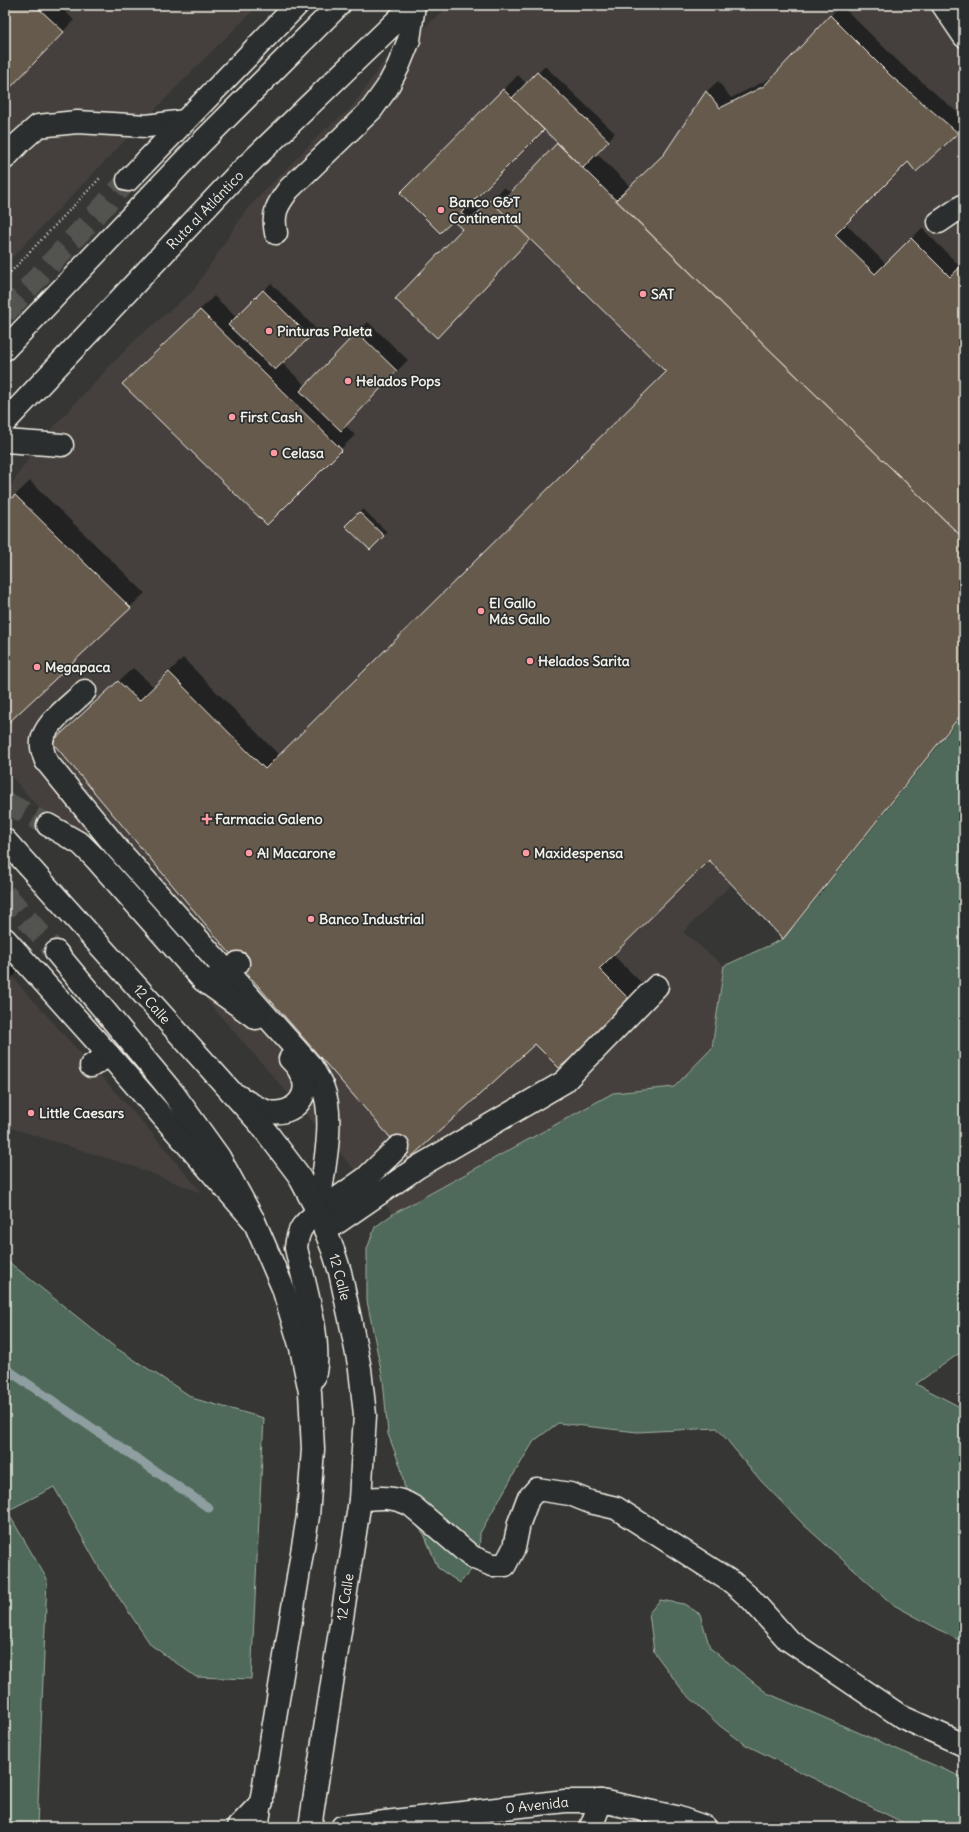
<svg xmlns="http://www.w3.org/2000/svg" width="969" height="1832" viewBox="0 0 969 1832" font-family="Delius,sans-serif">
<style>
.built{fill:#44413c}
.green{fill:#506b5a;stroke:#a2aea1}
.shadow{fill:#0007;fill-rule:evenodd}
.lines{fill:none;stroke-linecap:round;stroke-linejoin:round}
.stream{stroke:#8f9ea1;stroke-width:9}
.building{fill:#665a4d;stroke:#f4f1e8}
.minor-tunnel{stroke:#52524f;stroke-width:22;stroke-dasharray:22 11;stroke-linecap:butt}
.highway-tunnel{stroke:#52524f;stroke-width:22;stroke-dasharray:22 11;stroke-linecap:butt}
.minor-casing{stroke:#f4f1e8;stroke-width:25}
.major-casing{stroke:#f4f1e8;stroke-width:25}
.highway-casing{stroke:#f4f1e8;stroke-width:25}
.path{stroke:#f4f1e8;stroke-width:2.5;stroke-dasharray:1 3;stroke-linecap:butt}
.minor{stroke:#2a2d2e;stroke-width:22}
.major{stroke:#2a2d2e;stroke-width:22}
.highway{stroke:#2a2d2e;stroke-width:22}
.poi-dot{fill:#ff9aa2;stroke:#2a2d2e;stroke-width:1.5}
.labels{text-anchor:middle;dominant-baseline:central;stroke-width:3.5;stroke-linejoin:round;paint-order:stroke}
.poi-label{font-size:14px;font-weight:bold;fill:#f4f1e8;stroke:#2a2d2e;text-anchor:start}
.street-label{font-size:14px;fill:#f4f1e8;stroke:#2a2d2e}
</style>
<rect width="100%" height="100%" fill="#363634"/>
<filter id="ink" filterUnits="userSpaceOnUse"><feTurbulence type="fractalNoise" baseFrequency=".025" numOctaves="2"/><feDisplacementMap in="SourceGraphic" scale="8" xChannelSelector="R" yChannelSelector="G"/><feConvolveMatrix kernelMatrix="1 2 1 2 8 2 1 2 1" color-interpolation-filters="sRGB"/></filter>
<g filter="url(#ink)">
<!-- built -->
<g class="built">
<polygon points="5,5 259,5 199,64 5,265"/>
<polygon points="451,5 964,5 964,711 783,939 732,884 683,932 724,966 712,1048 674,1087 613,1093 393,1214 5,769 5,494 39,443 90,387 136,339 193,291 246,210 321,133 351,108 385,60"/>
<polygon points="5,969 145,1125 202,1193 132,1166 5,1126"/>
</g>
<!-- green -->
<g class="green">
<polygon points="964,711 964,1350 916,1384 964,1409 964,1643 892,1604 805,1526 761,1481 717,1428 637,1432 558,1423 534,1441 511,1479 480,1533 479,1561 460,1583 438,1568 424,1534 406,1513 405,1491 401,1468 388,1434 383,1380 367,1301 367,1249 375,1227 393,1214 613,1093 674,1087 712,1048 724,966 783,939"/>
<polygon points="5,1259 116,1348 195,1399 264,1418 251,1679 196,1677 151,1645 101,1571 54,1487 7,1511 47,1579 37,1827 5,1827"/>
<polygon points="660,1600 684,1604 700,1614 710,1648 767,1693 964,1778 964,1827 912,1827 746,1745 720,1726 683,1691 654,1652 649,1613"/>
</g>
<!-- shadow -->
<g class="shadow">
<polygon points="5,5 58,5 74,20 5,92"/>
<path d="M841 5 902 65 964 118V125L957 132 908 160 845 223 886 264 922 228 961 267 964 264V713L797 923 783 937 709 858 612 954 649 990 535 1043 67 728 133 668 154 687 183 658 280 756 668 372 530 238 464 229 453 219 402 193 518 75 527 84 545 66 615 133 596 153 631 187 665 154 707 91 718 81 731 98 775 76ZM544 128 559 143 511 193 504 187 484 208 474 198Z"/>
<polygon points="271,283 316,329 282,363 306,386 368,322 408,360 345,425 355,435 267,523 138,370 214,296 237,318"/>
<polygon points="30,481 145,593 5,725 5,505"/>
<polygon points="363,509 387,532 370,549 346,526"/>
<polygon points="5,958 18,972 5,984"/>
</g>
<g class="lines">
<!-- stream -->
<polyline class="stream" points="5,1368 209,1508"/>
</g>
<!-- building -->
<g class="building">
<polygon points="5,5 35,5 64,32 5,93"/>
<rect x="524" y="5" width="42" height="2"/>
<polygon points="830,15 891,76 958,133 916,172 908,162 835,235 875,274 911,238 950,277 964,263 964,539 616,200 664,154 706,91 720,108 764,86"/>
<polygon points="537,72 609,141 583,168 512,98"/>
<polygon points="503,89 544,130 461,213 470,221 490,200 530,239 437,338 395,299 462,229 453,221 440,233 400,193"/>
<polygon points="557,143 964,539 964,711 783,939 709,860 599,969 635,1005 559,1068 535,1044 409,1159 238,963 52,742 118,681 139,701 169,672 265,769 666,372 497,207"/>
<polygon points="263,290 310,337 275,370 228,325"/>
<polygon points="200,310 342,450 267,525 122,384"/>
<polygon points="357,332 397,371 341,431 300,391"/>
<polygon points="15,495 131,608 5,726 5,504"/>
<polygon points="359,512 384,536 370,550 345,526"/>
</g>
<g class="lines">
<!-- minor-tunnel -->
<polyline class="minor-tunnel" points="5,802 48,825"/>
<!-- highway-tunnel -->
<g class="highway-tunnel">
<polyline points="5,313 128,180"/>
<polyline points="5,894 56,952"/>
</g>
<!-- minor casing -->
<g class="minor-casing">
<g id="minor">
<polyline points="943,5 964,36"/>
<polyline points="5,158 20,142 38,126 77,122 147,126 185,121"/>
<polyline points="939,222 964,205"/>
<path d="M276 233C272 213 277 205 289 189L372 109 387 88 398 67 409 40 414 5"/>
<polyline points="5,441 62,445"/>
<path d="M85 691C73 703 48 721 43 737 40 745 43 753 46 761L117 848 311 1066C315 1073 320 1081 323 1088 336 1121 322 1176 318 1212"/>
<path d="M48 825 81 844 96 859 203 980C220 982 227 975 238 963"/>
<polyline points="203,980 256,1018"/>
<polyline points="91,1066 109,1055"/>
<path d="M236 1095C246 1101 257 1109 269 1112 294 1116 314 1094 300 1072 298 1067 294 1063 290 1059"/>
<polyline points="318,1212 366,1178 398,1147"/>
<polyline points="325,1231 418,1167 564,1082 657,986"/>
<path d="M360 1500C378 1497 396 1496 412 1506L472 1557 492 1565H505L514 1548 519 1523 528 1499 537 1489 570 1494 590 1502 616 1508 733 1583 752 1600 787 1639 902 1717 964 1745"/>
<polyline points="238,1827 262,1802"/>
<polyline points="342,1827 565,1801 601,1801 676,1817 705,1827"/>
<polyline points="591,1827 601,1801"/>
</g>
</g>
<!-- major casing -->
<g class="major-casing">
<g id="major">
<polyline points="5,840 261,1125 298,1174 318,1212 333,1250 340,1272 350,1319 360,1369 365,1415 360,1500 310,1827"/>
<polyline points="5,939 109,1055 254,1221 283,1288 301,1348 310,1392 313,1449 308,1516 257,1827"/>
<path d="M314 1377C323 1343 304 1283 296 1248 298 1228 303 1224 318 1212"/>
</g>
</g>
<!-- highway casing -->
<g class="highway-casing">
<g id="highway">
<polyline points="128,180 297,5"/>
<polyline points="5,349 200,144 339,5"/>
<polyline points="5,422 235,177 413,5"/>
<polyline points="56,952 173,1093 219,1157 254,1221"/>
</g>
</g>
<!-- path -->
<polyline class="path" points="5,278 101,177"/>
<!-- minor -->
<use href="#minor" class="minor"/>
<!-- major -->
<use href="#major" class="major"/>
<!-- highway -->
<use href="#highway" class="highway"/>
</g>
</g>
<!-- markers -->
<g class="poi-dot">
<circle cx="441" cy="210" r="4"/>
<circle cx="643" cy="294" r="4"/>
<circle cx="269" cy="331" r="4"/>
<circle cx="348" cy="381" r="4"/>
<circle cx="232" cy="417" r="4"/>
<circle cx="274" cy="453" r="4"/>
<circle cx="481" cy="611" r="4"/>
<circle cx="530" cy="661" r="4"/>
<circle cx="37" cy="667" r="4"/>
<path d="M205 813h4v4h4v4h-4v4h-4v-4h-4v-4h4z"/>
<circle cx="249" cy="853" r="4"/>
<circle cx="526" cy="853" r="4"/>
<circle cx="311" cy="919" r="4"/>
<circle cx="31" cy="1113" r="4"/>
</g>
<g class="labels">
<!-- poi labels -->
<g class="poi-label">
<text x="449" y="202">Banco G&amp;T<tspan x="449" dy="16">Continental</tspan></text>
<text x="651" y="294">SAT</text>
<text x="277" y="331">Pinturas Paleta</text>
<text x="356" y="381">Helados Pops</text>
<text x="240" y="417">First Cash</text>
<text x="282" y="453">Celasa</text>
<text x="489" y="603">El Gallo<tspan x="489" dy="16">Más Gallo</tspan></text>
<text x="538" y="661">Helados Sarita</text>
<text x="45" y="667">Megapaca</text>
<text x="215" y="819">Farmacia Galeno</text>
<text x="257" y="853">Al Macarone</text>
<text x="534" y="853">Maxidespensa</text>
<text x="319" y="919">Banco Industrial</text>
<text x="39" y="1113">Little Caesars</text>
</g>
<!-- street labels -->
<g class="street-label">
<text transform="translate(205 210) rotate(-46)">Ruta al Atlántico</text>
<text transform="translate(152 1004) rotate(48)">12 Calle</text>
<text transform="translate(340 1277) rotate(75)">12 Calle</text>
<text transform="translate(345 1597) rotate(-81)">12 Calle</text>
<text transform="translate(537 1805) rotate(-6)">0 Avenida</text>
</g>
</g>
<!-- margin -->
<rect width="969" height="1832" fill="none" stroke="#2a2d2e" stroke-width="20"/>
<rect x="10" y="10" width="949" height="1812" fill="none" stroke="#f4f1e8" stroke-width="1.5" filter="url(#ink)"/>
</svg>
